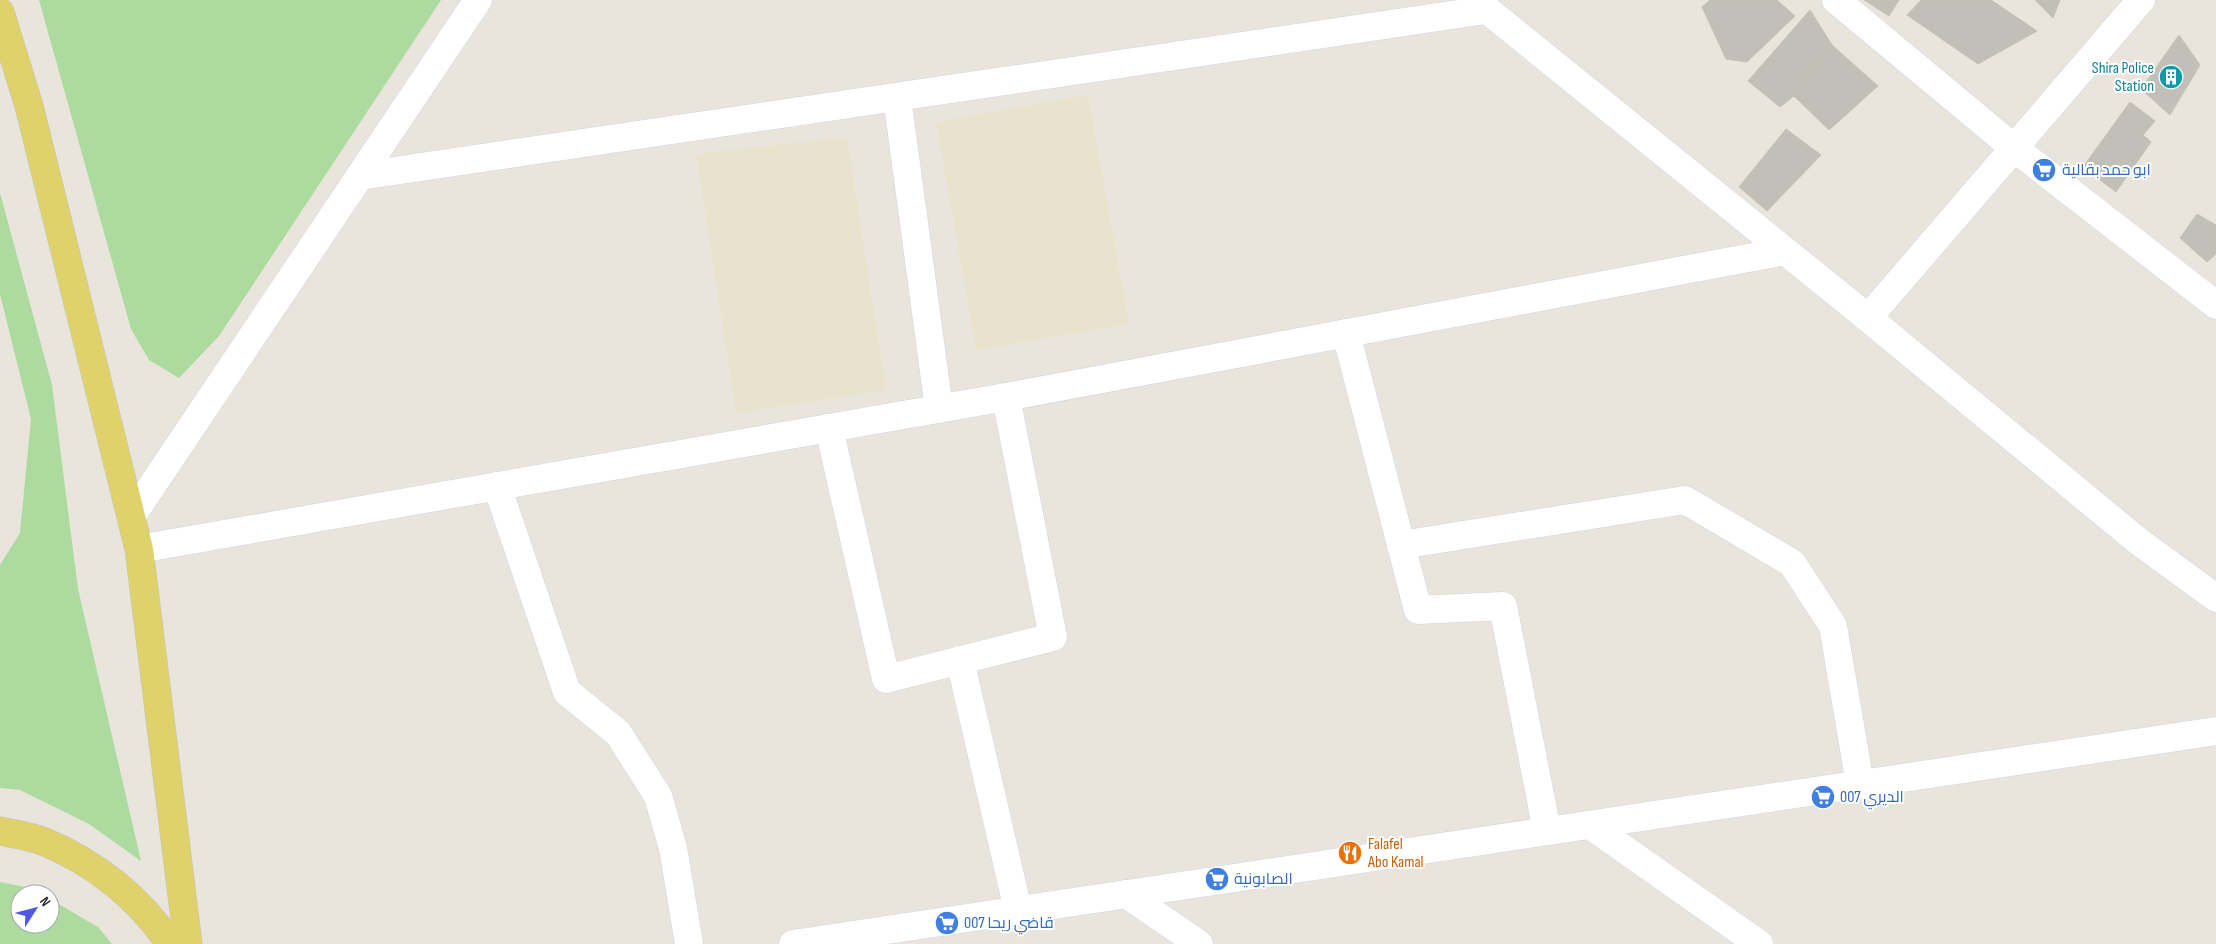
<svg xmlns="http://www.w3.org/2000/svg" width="2216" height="944" viewBox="0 0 2216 944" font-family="'Sofia Sans Condensed',Cairo,sans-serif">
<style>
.education{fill:#e9e3cd}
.green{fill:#acda9f}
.building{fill:#c2bfb8;stroke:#c4c1b6}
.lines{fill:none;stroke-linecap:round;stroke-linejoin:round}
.street-casing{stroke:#d2d3e0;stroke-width:29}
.primary-casing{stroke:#c3c3c3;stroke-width:29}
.street{stroke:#fff;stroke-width:28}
.primary{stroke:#e0d26b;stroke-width:28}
.labels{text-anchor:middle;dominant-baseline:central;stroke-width:4;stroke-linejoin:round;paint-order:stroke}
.culture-label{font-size:16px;fill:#0d838f;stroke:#fff;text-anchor:end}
.shop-label{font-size:16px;fill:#366cbe;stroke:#fff;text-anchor:start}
.food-label{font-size:16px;fill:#c56008;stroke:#fff;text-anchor:start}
</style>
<rect width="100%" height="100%" fill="#e9e5dc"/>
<!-- education -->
<g class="education">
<polygon points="1088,95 1129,324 976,350 936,122"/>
<polygon points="847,137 886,390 736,413 696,154"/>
</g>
<!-- green -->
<g class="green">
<polygon points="39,0 441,0 219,336 179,378 149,360 131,329"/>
<polygon points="0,193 52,385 78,589 141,861 89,824 20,790 0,788 0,565 20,533 31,419 0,294"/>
<polygon points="0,882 35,889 42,894 20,894 20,924 50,924 50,899 98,927 112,944 0,944"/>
</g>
<!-- building -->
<g class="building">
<polygon points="1710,0 1777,0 1795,16 1747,62 1726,59 1702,7"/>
<polygon points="1864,0 1899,0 1889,16"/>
<polygon points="1921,0 1991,0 2037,31 1978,64 1907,15"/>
<polygon points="2035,0 2060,0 2053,18"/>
<polygon points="1810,10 1841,59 1780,107 1748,81"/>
<polygon points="2179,35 2200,65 2170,115 2141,89"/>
<polygon points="1832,45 1878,86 1829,130 1794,96"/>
<polygon points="2130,102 2155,121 2143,135 2151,142 2116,192 2083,167"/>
<polygon points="1786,129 1821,155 1767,211 1739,187"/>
<polygon points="2197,214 2216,225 2216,254 2207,262 2180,238"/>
</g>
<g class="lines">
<!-- street casing -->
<g class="street-casing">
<g id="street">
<polyline points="1475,0 1868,318 2138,541 2216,598"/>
<polyline points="1836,0 2014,148 2216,305"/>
<polyline points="897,97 939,409"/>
<polyline points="360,176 1486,10"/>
<polyline points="1868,318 2141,0"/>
<polyline points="1346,333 1418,610 1503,606 1547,831"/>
<polyline points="829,428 886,679 1053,637 1006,397"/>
<polyline points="497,486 567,692 618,733 658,796 673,848 689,944"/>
<polyline points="131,517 478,0"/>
<polyline points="1401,545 1685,500 1792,563 1833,626 1860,784"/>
<polyline points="139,549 1006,397 1785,251"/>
<polyline points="960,660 1018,910"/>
<polyline points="1590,825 1759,944"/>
<polyline points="1126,894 1199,944"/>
<polyline points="793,944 2216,731"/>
</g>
</g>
<!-- primary casing -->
<g class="primary-casing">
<g id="primary">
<polyline points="0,12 29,106 139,549 188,944"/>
<path d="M0 831C14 834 31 836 45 842 95 863 140 898 170 944"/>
</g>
</g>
<!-- street -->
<use href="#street" class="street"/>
<!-- primary -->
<use href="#primary" class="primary"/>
</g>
<!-- icons -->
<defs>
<g id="building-disc" transform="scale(1.25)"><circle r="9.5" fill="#0f9aa8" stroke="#fff"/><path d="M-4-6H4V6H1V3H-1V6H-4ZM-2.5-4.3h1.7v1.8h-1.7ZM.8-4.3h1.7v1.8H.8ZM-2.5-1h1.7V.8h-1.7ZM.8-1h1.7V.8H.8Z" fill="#fff"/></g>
<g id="supermarket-disc" transform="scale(1.25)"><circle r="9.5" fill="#3f7fe0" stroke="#fff"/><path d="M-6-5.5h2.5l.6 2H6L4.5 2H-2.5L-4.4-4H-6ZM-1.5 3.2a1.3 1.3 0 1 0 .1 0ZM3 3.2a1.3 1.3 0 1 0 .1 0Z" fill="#fff"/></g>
<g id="restaurant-disc" transform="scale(1.25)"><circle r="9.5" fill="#e8710a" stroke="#fff"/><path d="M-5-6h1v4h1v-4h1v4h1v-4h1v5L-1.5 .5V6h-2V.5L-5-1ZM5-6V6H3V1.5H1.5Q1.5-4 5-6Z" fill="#fff"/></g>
</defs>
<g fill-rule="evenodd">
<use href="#building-disc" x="2171" y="77"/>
<use href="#supermarket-disc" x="2044" y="170"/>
<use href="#supermarket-disc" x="1823" y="797"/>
<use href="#restaurant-disc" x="1350" y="853"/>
<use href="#supermarket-disc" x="1217" y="879"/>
<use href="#supermarket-disc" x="947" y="923"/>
</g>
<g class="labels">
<!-- culture labels -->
<g class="culture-label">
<text x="2154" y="68">Shira Police<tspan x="2154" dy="18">Station</tspan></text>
</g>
<!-- shop labels -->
<g class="shop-label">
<text x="2062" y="170">ابو حمد بقالية</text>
<text x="1840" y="797">الديري 007</text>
<text x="1234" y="879">الصابونية</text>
<text x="964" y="923">قاضي ريحا 007</text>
</g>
<!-- food labels -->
<g class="food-label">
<text x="1368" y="844">Falafel<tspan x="1368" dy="18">Abo Kamal</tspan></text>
</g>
</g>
<!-- north arrow -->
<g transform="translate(35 909) rotate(54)"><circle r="24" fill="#ffffff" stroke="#a9a9a9"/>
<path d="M0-4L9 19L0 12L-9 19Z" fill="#4e58e4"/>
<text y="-8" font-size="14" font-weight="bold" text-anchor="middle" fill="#292929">N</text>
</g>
</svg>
